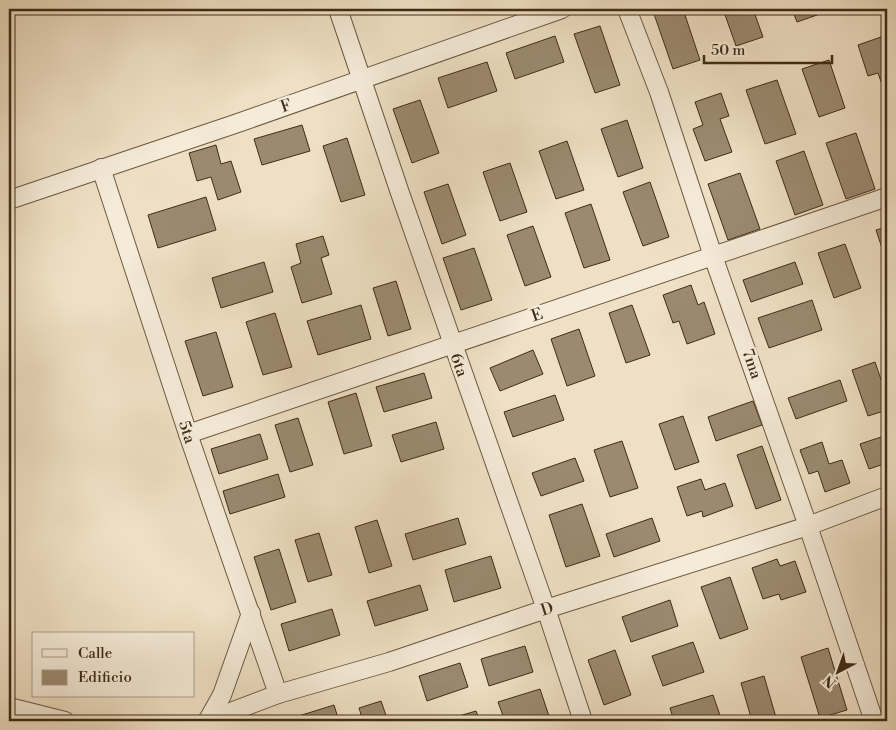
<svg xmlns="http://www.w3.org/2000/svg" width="896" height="730" viewBox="0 0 896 730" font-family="'Libre Bodoni',serif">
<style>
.building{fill:#9b8a70;stroke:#3f2c16}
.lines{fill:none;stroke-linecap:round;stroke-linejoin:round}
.minor-casing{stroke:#6b5942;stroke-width:20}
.minor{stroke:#f5ebd9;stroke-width:18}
.labels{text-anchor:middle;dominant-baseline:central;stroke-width:5;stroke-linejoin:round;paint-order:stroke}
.street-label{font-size:16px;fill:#3f2c16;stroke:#f5ebd9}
</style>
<rect width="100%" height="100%" fill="#efe0c4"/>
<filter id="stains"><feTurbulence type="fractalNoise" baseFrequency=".004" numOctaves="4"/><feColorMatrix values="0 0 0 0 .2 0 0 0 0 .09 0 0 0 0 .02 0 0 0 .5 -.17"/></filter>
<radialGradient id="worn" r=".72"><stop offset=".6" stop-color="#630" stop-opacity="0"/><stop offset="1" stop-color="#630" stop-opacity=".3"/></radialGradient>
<!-- building -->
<g class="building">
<polygon points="659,9 683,9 700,60 673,69 653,11"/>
<polygon points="723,9 753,9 763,37 736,46"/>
<polygon points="792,9 818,9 820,14 797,22"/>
<polygon points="600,26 620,85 595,93 574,34"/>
<polygon points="555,36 564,62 515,79 506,53"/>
<polygon points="881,37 887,56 887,99 878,73 868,76 858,45"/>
<polygon points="829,60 845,108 819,117 802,69"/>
<polygon points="487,62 497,91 448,108 438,78"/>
<polygon points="777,80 796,134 765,144 746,90"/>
<polygon points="721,93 729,116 720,119 732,152 705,161 693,129 703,125 695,102"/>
<polygon points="420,100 439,153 412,163 393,109"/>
<polygon points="627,120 643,168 618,177 601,129"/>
<polygon points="302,125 310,151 262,165 254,139"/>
<polygon points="856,133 875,189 846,199 826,143"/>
<polygon points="347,138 365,195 341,202 323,146"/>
<polygon points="567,141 584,190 556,199 539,151"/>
<polygon points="216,145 221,164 231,161 241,192 218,200 211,177 197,181 189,153"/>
<polygon points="804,151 823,205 795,215 776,161"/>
<polygon points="510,163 527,212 500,221 483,172"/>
<polygon points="740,173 760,229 728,240 708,184"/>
<polygon points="650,182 669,237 643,246 623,192"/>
<polygon points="448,184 466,235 442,244 424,192"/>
<polygon points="206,197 216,230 158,248 148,215"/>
<polygon points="591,204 610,260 584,268 565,213"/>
<polygon points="533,226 551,277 525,286 507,235"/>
<polygon points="887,227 887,263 876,230"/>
<polygon points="323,236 329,255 321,258 332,294 302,303 291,267 301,263 296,244"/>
<polygon points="845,244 861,288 834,298 818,253"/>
<polygon points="474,248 492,300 461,310 443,258"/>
<polygon points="264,262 273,292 221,308 212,278"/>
<polygon points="795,262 803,284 751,302 743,280"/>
<polygon points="396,281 411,329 388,336 373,288"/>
<polygon points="691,285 698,305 704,302 715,334 687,344 679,321 673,323 663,295"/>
<polygon points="812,300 822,330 769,348 758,318"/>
<polygon points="361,305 371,339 318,355 307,321"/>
<polygon points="632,305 650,355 626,363 609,313"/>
<polygon points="275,313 292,367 263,375 246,322"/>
<polygon points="579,329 595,376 567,386 551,339"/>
<polygon points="216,332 233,387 203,396 185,341"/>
<polygon points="533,350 543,374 500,391 490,368"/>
<polygon points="875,362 887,397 887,410 868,416 852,370"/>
<polygon points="424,373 432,398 384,412 376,387"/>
<polygon points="840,380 847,401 796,419 788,398"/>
<polygon points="356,393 372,446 344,454 328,402"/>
<polygon points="555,395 564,420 513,437 504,412"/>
<polygon points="753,401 762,425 716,441 708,417"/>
<polygon points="683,416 699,462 675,470 659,424"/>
<polygon points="298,418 313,465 290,472 275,425"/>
<polygon points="436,422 444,449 401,462 392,435"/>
<polygon points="260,434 268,459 219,474 211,449"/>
<polygon points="887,435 887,463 869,469 860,444"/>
<polygon points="622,441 638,488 610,497 594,450"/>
<polygon points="822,442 829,464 842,460 850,483 825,492 818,471 809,474 800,450"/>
<polygon points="762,446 781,500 756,509 737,455"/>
<polygon points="575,458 584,481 541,496 532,473"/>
<polygon points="278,474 285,497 230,514 223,491"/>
<polygon points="701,479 705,490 725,483 733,506 703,517 702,511 687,516 677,487"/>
<polygon points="582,504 600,556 566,567 549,515"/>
<polygon points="458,518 466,544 413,560 405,534"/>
<polygon points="652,518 660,541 614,557 606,534"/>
<polygon points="377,520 392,566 369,573 355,527"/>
<polygon points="319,533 332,575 308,582 295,540"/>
<polygon points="279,549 296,602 271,610 254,557"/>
<polygon points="491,556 501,588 454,602 445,570"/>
<polygon points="777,559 780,566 795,561 806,592 781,600 779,594 763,599 752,568"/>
<polygon points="730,577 748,629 720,639 701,587"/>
<polygon points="420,585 428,610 375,626 367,601"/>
<polygon points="670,600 678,626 631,642 622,617"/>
<polygon points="332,609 340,635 289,651 281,624"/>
<polygon points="693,642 704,672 663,686 652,656"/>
<polygon points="525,646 533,672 489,686 481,659"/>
<polygon points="828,648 847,710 820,718 801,657"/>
<polygon points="615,650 631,695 604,705 588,660"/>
<polygon points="460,663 468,687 427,701 419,676"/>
<polygon points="764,676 777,721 752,721 741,683"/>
<polygon points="540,689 550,719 541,721 505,721 498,702"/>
<polygon points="713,695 722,721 674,721 670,708"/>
<polygon points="381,701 388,721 363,721 359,708"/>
<polygon points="334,705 339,721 290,721 289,719"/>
<polygon points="476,711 480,721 442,721"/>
</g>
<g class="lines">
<!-- minor casing -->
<g class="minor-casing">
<g id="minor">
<polyline points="338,9 400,193 546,609 583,721"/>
<polyline points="627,9 659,92 713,256 808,526 874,721"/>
<polyline points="101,168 188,434 278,694"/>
<polyline points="9,200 235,124 562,9"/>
<polyline points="188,434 887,197"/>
<polyline points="9,707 65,721"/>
<polyline points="208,720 222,695 251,613"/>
<polyline points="207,721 278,694 389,662 546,609 808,526 887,496"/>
</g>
</g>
<!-- minor -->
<use href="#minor" class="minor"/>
</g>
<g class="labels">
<!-- street labels -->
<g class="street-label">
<text transform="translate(286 106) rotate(-19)">F</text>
<text transform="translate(537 315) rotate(-19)">E</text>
<text transform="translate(752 364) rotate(71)">7ma</text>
<text transform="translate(459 365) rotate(70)">6ta</text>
<text transform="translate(187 432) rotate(72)">5ta</text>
<text transform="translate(547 609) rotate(-18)">D</text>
</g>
</g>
<!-- margin -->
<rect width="896" height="730" fill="none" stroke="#efe0c4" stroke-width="30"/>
<rect x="10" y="10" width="876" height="710" fill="none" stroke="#3f2c16" stroke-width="2.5"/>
<rect x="15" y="15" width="866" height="700" fill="none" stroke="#3f2c16"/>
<!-- legend -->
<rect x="32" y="632" width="162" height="65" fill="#f5ebd9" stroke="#ac9f8b"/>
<rect x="42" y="649" width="25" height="8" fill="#f5ebd9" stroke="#ac9f8b"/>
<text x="78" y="658" font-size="15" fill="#3f2c16">Calle</text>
<rect x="42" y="670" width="25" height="15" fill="#9b8a70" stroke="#ac9f8b"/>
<text x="78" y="682" font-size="15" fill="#3f2c16">Edificio</text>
<!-- north arrow -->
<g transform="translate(838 672) rotate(221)" stroke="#f5ebd9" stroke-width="4" paint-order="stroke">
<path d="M0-4L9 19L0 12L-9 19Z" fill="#3f2c16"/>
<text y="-8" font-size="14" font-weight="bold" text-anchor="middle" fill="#3f2c16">N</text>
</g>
<!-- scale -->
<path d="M704 55v8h128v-8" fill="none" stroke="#3f2c16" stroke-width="2.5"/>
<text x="711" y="55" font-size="15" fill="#3f2c16" stroke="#f5ebd9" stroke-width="4" paint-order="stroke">50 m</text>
<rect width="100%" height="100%" filter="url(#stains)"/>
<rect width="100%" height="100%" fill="url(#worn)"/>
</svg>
